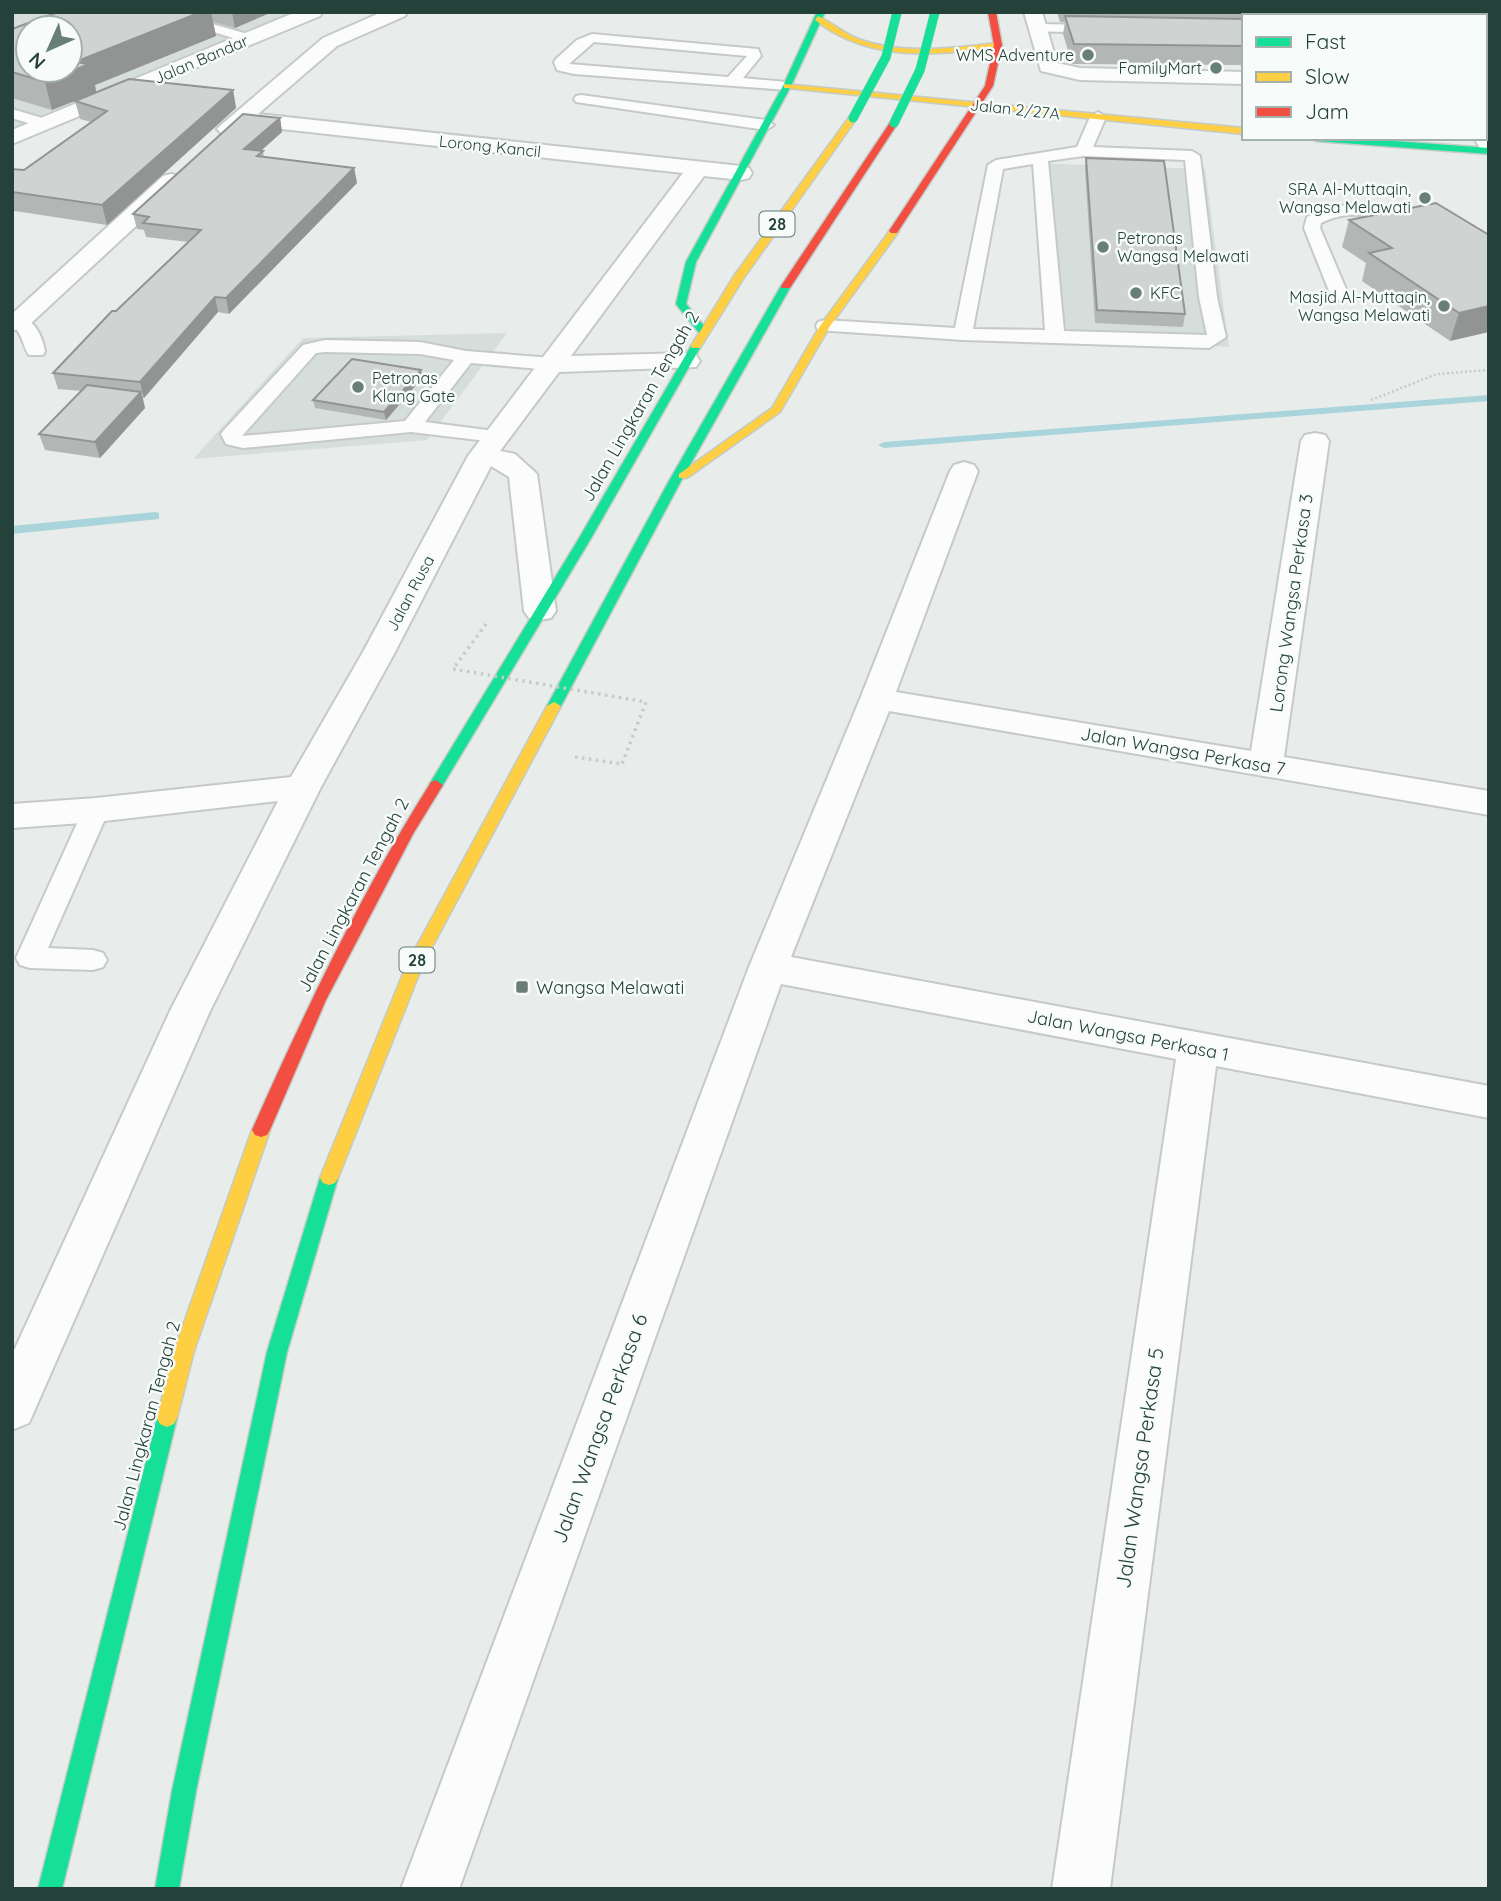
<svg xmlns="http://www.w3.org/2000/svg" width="1501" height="1901" viewBox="0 0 1501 1901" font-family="Quicksand,sans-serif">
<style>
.built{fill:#d6dedb;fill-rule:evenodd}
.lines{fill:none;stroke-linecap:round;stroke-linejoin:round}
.stream{fill:#a9d4db;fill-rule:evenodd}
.lane-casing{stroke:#c5cac8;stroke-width:4}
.street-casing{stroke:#c5cac8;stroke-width:4}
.fast-casing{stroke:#c3cbc8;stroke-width:3}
.slow-casing{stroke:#c3cbc8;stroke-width:3}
.jam-casing{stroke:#c3cbc8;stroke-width:3}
.path-far1{stroke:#c3ccca;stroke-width:2.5;stroke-dasharray:2 2.5;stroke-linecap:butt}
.path{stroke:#c3ccca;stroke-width:3.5;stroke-dasharray:2.5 4.5;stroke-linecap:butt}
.lane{fill:#fcfcfc;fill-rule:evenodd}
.street{fill:#fcfcfc;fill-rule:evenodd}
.fast{fill:#16e098;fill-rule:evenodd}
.slow{fill:#ffcf43;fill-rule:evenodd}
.jam{fill:#f24e42;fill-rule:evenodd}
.fast-bridge-casing{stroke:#c3ccc9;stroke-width:10;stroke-linecap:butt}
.path-bridge{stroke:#c3ccca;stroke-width:3.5;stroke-dasharray:2.5 4.5;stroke-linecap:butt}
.fast-bridge{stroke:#16e098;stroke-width:9}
.wall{fill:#b2b6b5}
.shaded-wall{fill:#919493}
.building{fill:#cfd4d2;stroke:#919493;stroke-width:2;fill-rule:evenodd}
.poi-dot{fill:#697e78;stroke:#f7fbf9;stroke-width:2.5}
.labels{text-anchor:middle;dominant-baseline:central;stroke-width:5;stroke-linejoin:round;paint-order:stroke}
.far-poi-label{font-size:16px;fill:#24423a;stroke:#f7fbf9;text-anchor:end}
.far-street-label{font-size:16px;fill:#24423a;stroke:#f7fbf9}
.shield{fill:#f7fbf9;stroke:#637a73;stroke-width:2}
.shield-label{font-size:16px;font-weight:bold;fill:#24423a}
.street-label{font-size:18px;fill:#24423a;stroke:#f7fbf9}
.poi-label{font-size:18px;fill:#24423a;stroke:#f7fbf9;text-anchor:start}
.near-street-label{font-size:21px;fill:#24423a;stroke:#f7fbf9}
</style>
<rect width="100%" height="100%" fill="#e8edeb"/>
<!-- built -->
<g class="built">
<path d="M12 12H299L12 133ZM28 28H70V70H28Z"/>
<polygon points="1032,163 1205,169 1229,347 1045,339"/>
<polygon points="507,333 427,440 193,459 303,338"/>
</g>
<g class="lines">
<!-- stream -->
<g class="stream">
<polygon points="1489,395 1489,401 884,448 878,445 884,442"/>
<polygon points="155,512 159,513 159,519 12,534 12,526"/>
</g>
<!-- lane casing -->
<g class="lane-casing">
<g id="lane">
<polygon points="146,12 169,12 255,36 257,39 250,43"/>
<polygon points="1036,24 1101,25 1108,29 1101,33 1031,31 1029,28"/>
<path d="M592 34 758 49 761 56 743 78 787 82 794 86 787 90 574 74 557 70 554 62 556 59 577 40ZM594 42 747 56 728 77 569 64Z"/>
<polygon points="581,95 766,120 774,125 766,130 576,102 574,99 576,96"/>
<polygon points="12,109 52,121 55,124 47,129 12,118"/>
<path d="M1098 112 1106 117 1093 147 1192 151 1200 156 1217 297 1226 337 1209 348 963 340 818 330 816 326 818 322 825 320 955 328 988 165 996 160 1077 147 1090 117ZM1083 156 1185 160 1199 297 1207 335 1064 331 1048 161ZM1033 164 1045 330 973 329 1003 169Z"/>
<path d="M1350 204 1377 206 1421 218 1423 222 1415 227C1383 219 1353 206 1321 223L1320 228 1349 296 1340 301 1331 296 1304 228 1307 217 1319 211Z"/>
<path d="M19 316C35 320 42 336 45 351L43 355H29C21 343 25 338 12 324L13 317Z"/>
<path d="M325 340 420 342 466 351 552 358 561 364 552 370 471 363 425 422 502 432 505 436 502 440 495 442 411 432 243 448 226 444 221 434 224 430 303 345ZM325 352 420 354 454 360 405 421 242 436 316 353Z"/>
<polygon points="96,801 105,804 109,810 48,948 93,950 103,953 107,960 103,967 93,970 30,968 20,965 16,958 83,810 87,804"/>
</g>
</g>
<!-- street casing -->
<g class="street-casing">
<g id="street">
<polygon points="296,12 322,12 320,16 12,144 12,130"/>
<polygon points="382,12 407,12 405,16 337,46 258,114 741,166 749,168 752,173 749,178 741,180 704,176 571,356 687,353 696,355 700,361 696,367 559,372 500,451 515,454 537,474 556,611 551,618 540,620 529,618 524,611 509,477 491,466 395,652 321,787 210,1011 29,1423 12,1430 12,1355 170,1011 278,801 96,822 12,828 12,804 96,798 291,777 363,652 468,456 683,173 245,125 235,133 221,133 217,129 221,125 323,38"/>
<polygon points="1024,12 1042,12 1057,63 1080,68 1244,72 1244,84 1080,80 1041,71"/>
<rect x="1485" y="75" width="4" height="12"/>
<polygon points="1485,132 1489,133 1489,151 1481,150 1474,138 1485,138"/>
<polygon points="171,174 179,176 182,181 179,186 28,326 12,331 12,314 163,176"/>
<polygon points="1315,433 1325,435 1329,441 1284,757 1489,791 1489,815 889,711 791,957 1489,1086 1489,1118 1216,1066 1110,1889 1052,1889 1176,1059 781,984 459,1889 401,1889 749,967 860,699 950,471 954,465 964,462 974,465 978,471 896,692 1251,751 1301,441 1305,435"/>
</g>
</g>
<!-- fast casing -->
<g class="fast-casing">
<g id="fast">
<polygon points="817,12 825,12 791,86 696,262 686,304 709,332 700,334 676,304 686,262 783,86"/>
<polygon points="1312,138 1354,138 1489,148 1489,154 1316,141"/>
<polygon points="786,283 791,286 681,481 561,706 559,709 549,709 547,706 669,481 781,286"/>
<polygon points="696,343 701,346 590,540 441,788 431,788 429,785 578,540 691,346"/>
<polygon points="329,1171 335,1173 338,1178 287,1352 196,1791 179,1889 155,1889 172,1791 267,1352 320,1178 323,1173"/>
<polygon points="167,1409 174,1412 177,1418 62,1889 38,1889 157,1418 160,1412"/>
</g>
</g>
<!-- slow casing -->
<g class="slow-casing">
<g id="slow">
<path d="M818 16C833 23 845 35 861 40 904 55 953 48 998 43L1002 45C992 50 977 50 965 51 911 57 859 54 815 20Z"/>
<polygon points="784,84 1244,128 1244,134 787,88 784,88"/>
<polygon points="850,116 857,118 743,279 700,348 692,348 691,346 734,276"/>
<polygon points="891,229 899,231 830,326 780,412 687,478 679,478 679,474 772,408 820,326"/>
<polygon points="554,702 561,706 423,964 338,1178 335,1183 329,1185 323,1183 320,1178 407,964 547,706"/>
<polygon points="261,1123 267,1125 270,1130 194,1351 177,1418 174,1424 167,1427 160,1424 157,1418 174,1351 252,1130 255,1125"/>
</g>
</g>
<!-- jam casing -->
<g class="jam-casing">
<g id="jam">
<polygon points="988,12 996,12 1002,45 993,86 897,233 891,233 889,231 985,86 994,45"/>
<polygon points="891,121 898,123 790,288 782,288 781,286"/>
<path d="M436 780 443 785 413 834 326 1000 270 1130 267 1135 261 1137 255 1135 252 1130C305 1011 361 893 431 782Z"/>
</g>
</g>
<!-- path-far1 -->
<polyline class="path-far1" points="1371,400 1437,374 1489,370"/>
<!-- path -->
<polyline class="path" points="575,757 622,764"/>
<!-- lane -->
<use href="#lane" class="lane"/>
<!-- street -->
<use href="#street" class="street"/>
<!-- fast -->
<use href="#fast" class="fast"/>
<!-- slow -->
<use href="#slow" class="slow"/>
<!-- jam -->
<use href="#jam" class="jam"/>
<!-- fast-bridge casing -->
<g class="fast-bridge-casing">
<g id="fast-bridge">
<polyline points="853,118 886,57 897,12"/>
<polyline points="894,123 920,70 935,12"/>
</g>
</g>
<!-- path-bridge -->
<polyline class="path-bridge" points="486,624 453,669 646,702 622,764"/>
<!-- fast-bridge -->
<use href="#fast-bridge" class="fast-bridge"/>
</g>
<!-- wall -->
<g class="wall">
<polygon points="58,12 272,12 235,28 213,22 216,36 95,85 96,92 233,90 236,108 107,225 15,211 12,212 12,169 24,170 91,122 80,119 75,101 52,110 12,98 12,29"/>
<polygon points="1057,12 1489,12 1489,68 1485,68 1485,16 1244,16 1244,65 1072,64 1063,34 1065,22 1060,22"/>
<polygon points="280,118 282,132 261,151 263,151 264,157 354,168 357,183 229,314 218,312 144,398 143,398 145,408 100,458 45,450 39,434 82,391 58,389 53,373 188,242 146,237 144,230 137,229 133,214"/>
<polygon points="1086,158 1185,314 1183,327 1095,323 1085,169"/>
<polygon points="1349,220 1489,235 1450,341 1362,281 1366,263 1342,247"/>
<polygon points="421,370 422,378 386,420 315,408 313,400"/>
</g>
<!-- shaded-wall -->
<g class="shaded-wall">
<polygon points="201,12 211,12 216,36 95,85 96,92 52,110 45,82 75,62"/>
<polygon points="232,12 272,12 235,28"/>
<polygon points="233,90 236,108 107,225 102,205"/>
<polygon points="280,118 282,132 247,163 244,149"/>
<polygon points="354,168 357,183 229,314 226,298"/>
<polygon points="215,297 218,312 144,398 140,382"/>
<polygon points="1489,306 1489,332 1450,341 1459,313"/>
<polygon points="421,370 422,378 386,420 384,412"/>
<polygon points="141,392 145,408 100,458 95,442"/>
</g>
<!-- building -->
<g class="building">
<path d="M58 12H201L75 62 89 64 45 82 12 72V29ZM28 28H70V70H28Z"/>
<polygon points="1249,12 1488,12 1489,48 1485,48 1485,16 1248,16"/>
<polygon points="1065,16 1244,19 1244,46 1074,44"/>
<polygon points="129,79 233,90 102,205 12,192 12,169 24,170 107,111 75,101"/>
<polygon points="243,114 280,118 244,149 263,151 257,156 354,168 226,298 215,297 140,382 53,373 112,311 116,311 201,230 143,223 149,217 133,214"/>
<polygon points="1086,158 1164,161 1185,314 1097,310"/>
<polygon points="1436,203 1489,235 1489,306 1459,313 1369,253 1392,248 1349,220"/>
<polygon points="352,359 421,370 384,412 313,400"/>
<polygon points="87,385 141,392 95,442 39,434"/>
</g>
<!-- markers -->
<g class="poi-dot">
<circle cx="1088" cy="55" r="7"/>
<circle cx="1216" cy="68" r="7"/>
<circle cx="1425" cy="198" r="7"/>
<circle cx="1103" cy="247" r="7"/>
<circle cx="1136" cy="293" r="7"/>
<circle cx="1444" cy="306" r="7"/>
<circle cx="358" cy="387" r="7"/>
<rect x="515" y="980" width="14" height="14" rx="3.5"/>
</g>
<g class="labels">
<!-- far-poi labels -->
<g class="far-poi-label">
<text x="1074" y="55">WMS Adventure</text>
<text x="1202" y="68">FamilyMart</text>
<text x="1411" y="189">SRA Al-Muttaqin,<tspan x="1411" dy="18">Wangsa Melawati</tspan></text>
<text x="1117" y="238" text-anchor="start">Petronas<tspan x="1117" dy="18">Wangsa Melawati</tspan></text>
<text x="1150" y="293" text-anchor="start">KFC</text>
<text x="1430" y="297">Masjid Al-Muttaqin,<tspan x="1430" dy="18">Wangsa Melawati</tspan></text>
<text x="372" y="378" text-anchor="start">Petronas<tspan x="372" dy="18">Klang Gate</tspan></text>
</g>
<!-- far-street labels -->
<g class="far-street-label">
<text transform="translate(201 59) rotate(-23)">Jalan Bandar</text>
<text transform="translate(1015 109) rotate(6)">Jalan 2/27A</text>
<text transform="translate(490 146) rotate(6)">Lorong Kancil</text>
<text transform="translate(410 593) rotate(-62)">Jalan Rusa</text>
</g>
<!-- shield labels -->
<g class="shield">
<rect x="759.5" y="211.5" width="35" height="25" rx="5"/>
<rect x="399.5" y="947.5" width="35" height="25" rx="5"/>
</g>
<g class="shield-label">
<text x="777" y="224">28</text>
<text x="417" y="960">28</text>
</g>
<!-- street labels -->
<g class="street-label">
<text transform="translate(640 406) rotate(-60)">Jalan Lingkaran Tengah 2</text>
<text transform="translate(1291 603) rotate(-82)">Lorong Wangsa Perkasa 3</text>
<text transform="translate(1183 751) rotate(10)">Jalan Wangsa Perkasa 7</text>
<text transform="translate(353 895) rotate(-62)">Jalan Lingkaran Tengah 2</text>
<text transform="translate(1128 1035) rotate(11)">Jalan Wangsa Perkasa 1</text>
<text transform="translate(146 1426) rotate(-75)">Jalan Lingkaran Tengah 2</text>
</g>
<!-- poi labels -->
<g class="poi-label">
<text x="536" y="987">Wangsa Melawati</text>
</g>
<!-- near-street labels -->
<g class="near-street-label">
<text transform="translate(599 1428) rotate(-70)">Jalan Wangsa Perkasa 6</text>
<text transform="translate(1139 1468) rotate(-82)">Jalan Wangsa Perkasa 5</text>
</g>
</g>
<!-- border -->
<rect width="1501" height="1901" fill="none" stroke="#24423a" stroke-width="28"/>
<!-- legend -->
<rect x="1242" y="14" width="245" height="126" fill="#f7fbf9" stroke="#a3b1ad" stroke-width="2"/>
<rect x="1256" y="37" width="35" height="10" fill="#16e098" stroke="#a3b1ad" stroke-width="2"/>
<text x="1305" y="49" font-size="21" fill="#24423a">Fast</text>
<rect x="1256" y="72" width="35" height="10" fill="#ffcf43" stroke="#a3b1ad" stroke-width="2"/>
<text x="1305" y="84" font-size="21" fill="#24423a">Slow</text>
<rect x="1256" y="107" width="35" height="10" fill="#f24e42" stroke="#a3b1ad" stroke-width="2"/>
<text x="1305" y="119" font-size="21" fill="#24423a">Jam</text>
<!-- north arrow -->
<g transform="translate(49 49) rotate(225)"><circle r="33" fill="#f7fbf9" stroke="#a3b1ad" stroke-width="2"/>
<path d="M0-5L12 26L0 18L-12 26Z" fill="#697e78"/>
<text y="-10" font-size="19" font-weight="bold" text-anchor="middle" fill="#24423a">N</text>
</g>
</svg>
